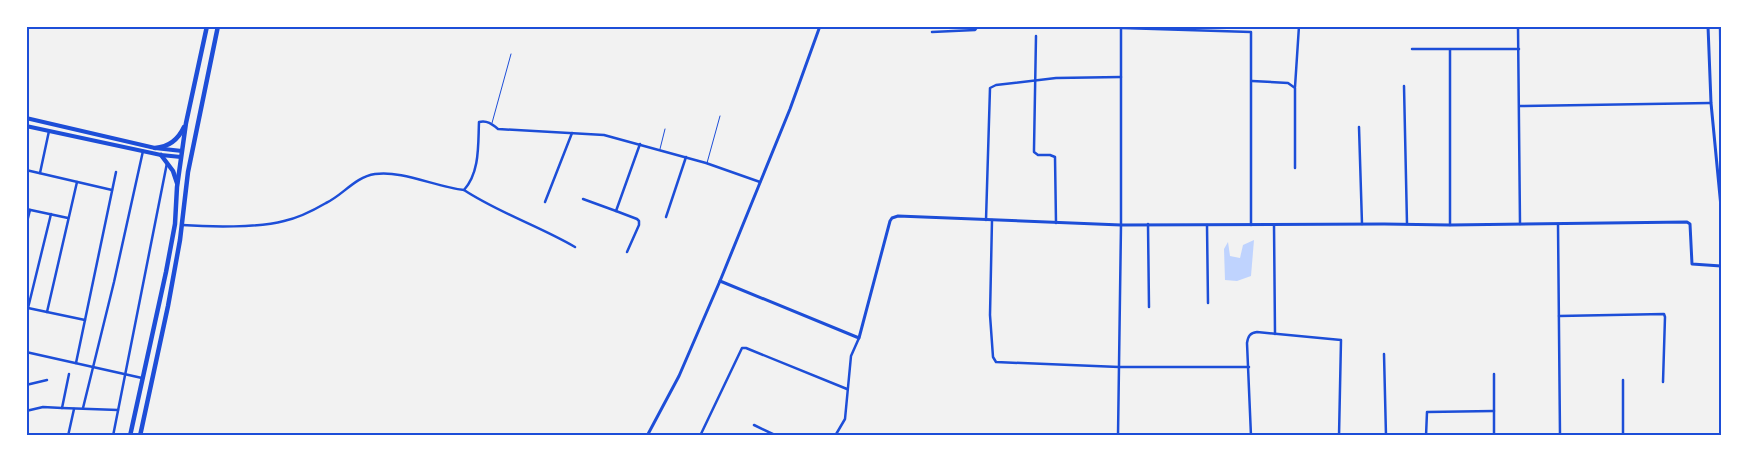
<svg xmlns="http://www.w3.org/2000/svg" width="1747" height="462" viewBox="0 0 1747 462" font-family="'PT Sans',sans-serif">
<style>
.water{fill:#bfd3fe}
.lines{fill:none;stroke-linecap:round;stroke-linejoin:round}
.service{stroke:#1d4ed8;stroke-width:1}
.minor{stroke:#1d4ed8;stroke-width:2.5}
.tertiary{stroke:#1d4ed8;stroke-width:3}
.secondary{stroke:#1d4ed8;stroke-width:4}
.primary{stroke:#1d4ed8;stroke-width:4.5}
.neatline{fill:none;stroke:#1d4ed8;stroke-width:2}
</style>
<rect width="100%" height="100%" fill="#f2f2f2"/>
<!-- water -->
<polygon class="water" points="1254,240 1251,276 1237,281 1225,280 1224,249 1228,242 1230,256 1240,258 1243,245"/>
<g class="lines">
<!-- service -->
<g class="service">
<polyline points="492,123 511,54"/>
<polyline points="660,149 665,129"/>
<polyline points="707,163 720,116"/>
</g>
<!-- minor -->
<g class="minor">
<polyline points="1518,26 1520,224"/>
<polyline points="1518,26 1708,26"/>
<polyline points="1720,26 1721,92"/>
<polyline points="1122,28 1251,32 1251,225"/>
<polyline points="932,32 975,30 978,26"/>
<polyline points="1036,36 1034,149 1034,152 1038,155 1050,155 1055,157 1056,223"/>
<polyline points="1412,49 1519,49"/>
<polyline points="1450,50 1450,225"/>
<polyline points="1252,81 1288,83 1295,88 1295,168"/>
<polyline points="1404,86 1407,224"/>
<polyline points="1295,87 1299,26"/>
<polyline points="1520,106 1710,103"/>
<polyline points="1359,127 1362,224"/>
<polyline points="26,170 112,190"/>
<polyline points="40,173 49,131"/>
<path d="M464 190C499 213 539 226 575 247"/>
<polyline points="583,199 616,211"/>
<polyline points="545,202 572,133"/>
<polyline points="26,209 68,218"/>
<polyline points="666,217 686,157"/>
<polyline points="986,220 990,88 996,85 1056,78 1121,77"/>
<polyline points="992,220 990,315 993,357 996,362 1119,367 1249,367"/>
<polyline points="1148,224 1149,307"/>
<polyline points="1558,224 1560,436"/>
<path d="M182 225C210 227 258 228 284 221 298 218 314 210 326 203 343 195 355 177 375 174 402 170 436 187 464 190 480 172 478 145 479 122 487 120 492 124 498 129L604 135 706 163 760 182"/>
<polyline points="1207,225 1208,303"/>
<polyline points="1274,225 1275,334"/>
<polyline points="26,226 30,210"/>
<polyline points="627,252 639,225 639,221 637,219 616,211 640,144"/>
<polyline points="28,308 51,214"/>
<polyline points="28,308 85,320"/>
<polyline points="47,312 77,182"/>
<polyline points="1559,316 1664,314 1665,317 1663,382"/>
<polyline points="26,352 142,378"/>
<polyline points="1384,354 1386,436"/>
<polyline points="76,363 116,172"/>
<polyline points="1494,374 1494,436"/>
<polyline points="1623,380 1623,436"/>
<polyline points="26,385 47,380"/>
<polyline points="62,408 118,410"/>
<polyline points="83,408 114,282 143,151"/>
<polyline points="26,411 43,407 62,408 69,374"/>
<polyline points="754,425 777,436"/>
<polyline points="1251,435 1339,435"/>
<polyline points="68,436 74,409"/>
<polyline points="113,436 167,163"/>
<polyline points="700,436 742,348 746,348 847,389"/>
<polyline points="835,436 845,419 851,356 859,338"/>
<polyline points="1118,436 1121,225 1121,26"/>
<path d="M1251 436 1247 343C1248 336 1250 333 1257 332L1341 340 1339 436"/>
<polyline points="1426,436 1427,412 1494,411"/>
</g>
<!-- tertiary -->
<g class="tertiary">
<polyline points="1708,26 1711,103 1721,207"/>
<polyline points="720,281 859,338 890,221 892,218 898,216 1121,225 1384,224 1450,225 1687,222 1690,224 1692,264 1721,266"/>
<polyline points="647,436 679,376 720,281 790,109 820,26"/>
</g>
<!-- secondary -->
<g class="secondary">
<polyline points="26,118 155,148 182,151"/>
<polyline points="26,126 161,155 181,157"/>
</g>
<!-- primary -->
<g class="primary">
<path d="M155 148C169 147 178 140 184 127"/>
<polyline points="161,155 173,171 177,183"/>
<polyline points="130,436 166,272 175,224 177,187 186,123 207,26"/>
<polyline points="140,436 168,306 180,240 188,172 218,26"/>
</g>
</g>
<!-- border -->
<rect width="1747" height="462" fill="none" stroke="#ffffff" stroke-width="55"/>
<rect x="28" y="28" width="1692" height="406" class="neatline"/>
</svg>
